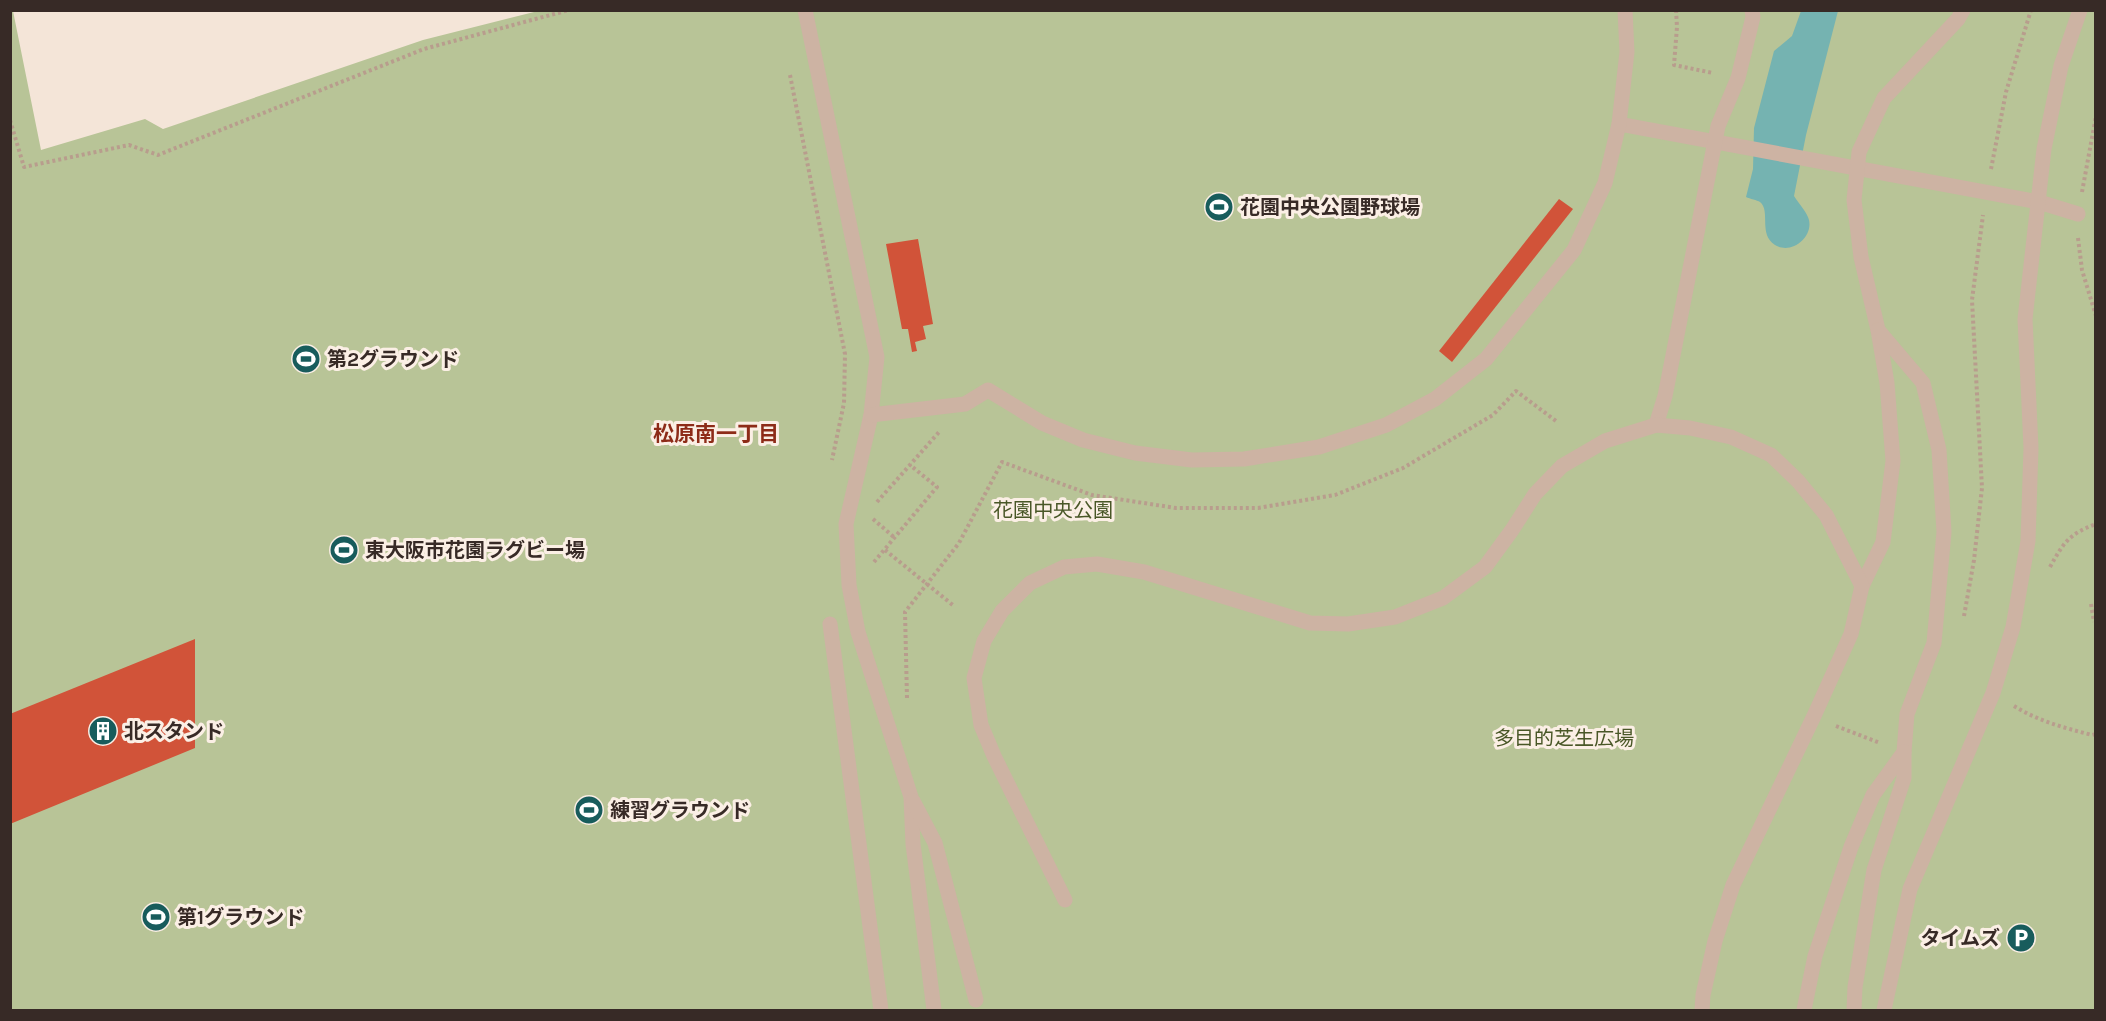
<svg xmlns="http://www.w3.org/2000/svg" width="2106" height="1021" viewBox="0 0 2106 1021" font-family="Karla,'Noto Sans JP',sans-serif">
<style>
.green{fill:#b8c497}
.water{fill:#75b3b1}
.building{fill:#d15339}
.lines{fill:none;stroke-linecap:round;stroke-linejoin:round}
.path{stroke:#b89d8d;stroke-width:4;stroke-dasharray:3 3;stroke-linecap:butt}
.minor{stroke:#cdb3a3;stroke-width:15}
.labels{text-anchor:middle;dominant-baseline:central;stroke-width:6;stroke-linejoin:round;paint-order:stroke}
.poi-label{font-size:20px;font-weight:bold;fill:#372a26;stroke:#fbefe5;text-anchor:start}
.park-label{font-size:20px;fill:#495727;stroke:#fbefe5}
.neighbourhood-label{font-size:21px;font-weight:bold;fill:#8d2b18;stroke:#fbefe5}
</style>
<rect width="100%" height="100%" fill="#f4e5d8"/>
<!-- green -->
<polygon class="green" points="10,11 13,11 41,150 145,119 163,129 423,40 538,11 2095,11 2095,1010 11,1010"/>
<!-- water -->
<path class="water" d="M1801 11H1838L1806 135 1794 196C1799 204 1807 212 1809 220 1813 238 1791 255 1775 245 1758 234 1771 211 1760 202 1757 200 1750 199 1746 197L1753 169 1754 128 1774 51 1792 36Z"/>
<!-- building -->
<g class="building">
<polygon points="1559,199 1573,209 1452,362 1439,351"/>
<polygon points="918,239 933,324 923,326 926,339 915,342 917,351 912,352 908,329 902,329 886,244"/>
<polygon points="195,639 195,748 10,824 10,714"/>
</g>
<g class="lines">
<!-- path -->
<g class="path">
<polyline points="1676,10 1677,27 1674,65 1713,73"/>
<polyline points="790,75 845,354 844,403 832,460"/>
<polyline points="10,120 24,167 129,145 158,155 424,49 569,10"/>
<polyline points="1991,169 2006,92 2031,10"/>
<polyline points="2082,192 2096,116"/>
<polyline points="2078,238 2082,270 2096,316"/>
<polyline points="877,502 940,431"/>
<polyline points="873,519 895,538"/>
<polyline points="885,550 954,606"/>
<polyline points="874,562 937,487 910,465"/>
<path d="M2050 567C2064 542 2069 534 2096 524"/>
<polyline points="2091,604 2094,622"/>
<polyline points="1964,616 1974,560 1982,488 1972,300 1983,215"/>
<polyline points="907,698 905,612 959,543 1002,462 1092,495 1176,508 1258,508 1335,495 1403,468 1493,415 1516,391 1556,421"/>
<path d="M2014 706C2038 721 2065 728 2092 735L2096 734"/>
<polyline points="1836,726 1880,743"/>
</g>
<!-- minor -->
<g class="minor">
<polyline points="805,10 877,357 871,415 846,524 849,585 858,632 911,797 913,844 934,1010"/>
<polyline points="1619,124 2039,202 2078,214"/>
<polyline points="871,415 965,404 988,390 1042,423 1083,440 1135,453 1192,460 1244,459 1319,447 1386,425 1435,399 1486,359 1574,250 1605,183 1619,124 1627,52 1625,10"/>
<polyline points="1656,425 1665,396 1718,126 1738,78 1753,17 1752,10"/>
<polyline points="1862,586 1883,542 1893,461 1887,383 1878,330 1861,257 1854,200 1859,152 1884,98 1958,19 1963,10"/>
<polyline points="830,624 881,1010"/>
<polyline points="913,801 935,843 976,1000"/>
<polyline points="1065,900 994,756 981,725 974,678 984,641 1002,611 1030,583 1064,567 1097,564 1144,572 1310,623 1348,624 1395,617 1443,598 1485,567 1512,530 1535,494 1562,466 1605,441 1656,425 1690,428 1731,437 1771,455 1798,481 1826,515 1862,586 1851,634 1814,716 1733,885 1715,941 1703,995 1702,1010"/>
<polyline points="1804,1010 1815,956 1851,847 1873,795 1904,752 1907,714 1934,643 1944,532 1939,450 1923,383 1878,330"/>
<polyline points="1854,1010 1855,987 1874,870 1904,778 1904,752"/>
<polyline points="1884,1010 1910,889 1993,693 2013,627 2028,541 2031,448 2025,319 2044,149 2061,66 2080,10"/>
</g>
</g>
<!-- icons -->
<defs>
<g id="stadium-disc" transform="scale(1.5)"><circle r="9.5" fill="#185c5c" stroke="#fbefe5"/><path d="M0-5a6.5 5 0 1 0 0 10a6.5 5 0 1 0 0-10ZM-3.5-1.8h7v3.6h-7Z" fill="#fff"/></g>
<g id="building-disc" transform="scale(1.5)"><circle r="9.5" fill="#185c5c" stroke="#fbefe5"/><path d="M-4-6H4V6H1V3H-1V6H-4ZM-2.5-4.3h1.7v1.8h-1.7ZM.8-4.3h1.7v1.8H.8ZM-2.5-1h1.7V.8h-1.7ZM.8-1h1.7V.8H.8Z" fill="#fff"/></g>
<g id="parking-disc" transform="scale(1.5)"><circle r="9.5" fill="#185c5c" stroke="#fbefe5"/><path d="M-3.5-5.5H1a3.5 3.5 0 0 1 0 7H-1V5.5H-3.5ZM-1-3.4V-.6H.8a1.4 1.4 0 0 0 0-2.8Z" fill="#fff"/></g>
</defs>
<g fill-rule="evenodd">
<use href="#stadium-disc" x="1219" y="207"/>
<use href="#stadium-disc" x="306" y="359"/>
<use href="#stadium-disc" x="344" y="550"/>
<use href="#building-disc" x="103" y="731"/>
<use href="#stadium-disc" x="589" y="810"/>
<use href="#stadium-disc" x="156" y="917"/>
<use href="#parking-disc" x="2021" y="938"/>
</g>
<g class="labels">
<!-- poi labels -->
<g class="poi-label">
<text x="1240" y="207">花園中央公園野球場</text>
<text x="327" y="359">第2グラウンド</text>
<text x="365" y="550">東大阪市花園ラグビー場</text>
<text x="124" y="731">北スタンド</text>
<text x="610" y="810">練習グラウンド</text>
<text x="177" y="917">第1グラウンド</text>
<text x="2000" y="938" text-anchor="end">タイムズ</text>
</g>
<!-- park labels -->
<g class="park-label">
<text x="1053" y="510">花園中央公園</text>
<text x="1564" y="738">多目的芝生広場</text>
</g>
<!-- neighbourhood labels -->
<g class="neighbourhood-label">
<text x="716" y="434">松原南一丁目</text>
</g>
</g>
<!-- border -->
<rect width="2106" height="1021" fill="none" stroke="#372a26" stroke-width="24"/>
</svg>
